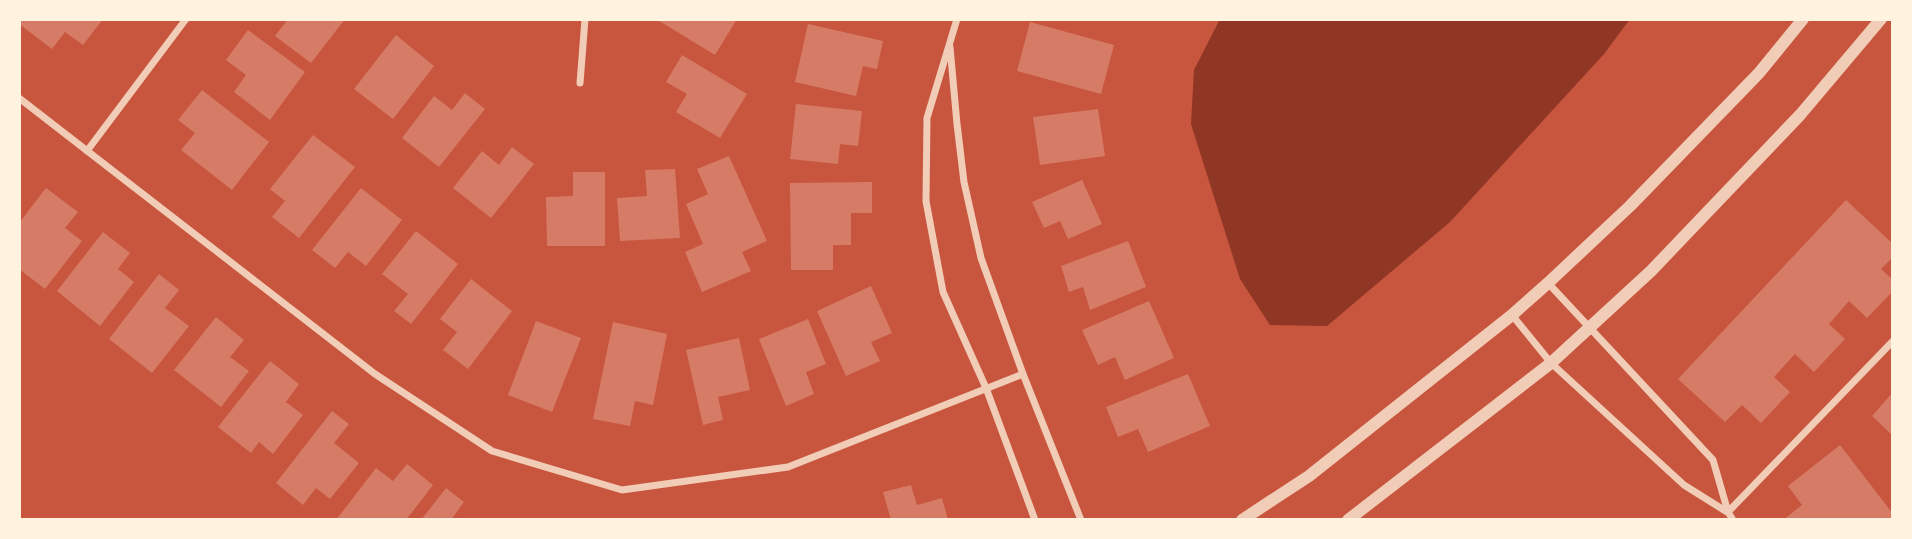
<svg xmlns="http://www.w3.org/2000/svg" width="1912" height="539" viewBox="0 0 1912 539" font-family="Helvetica,sans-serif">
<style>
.water{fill:#8f3625}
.building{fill:#d67c66}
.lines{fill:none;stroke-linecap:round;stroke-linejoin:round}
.minor{stroke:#f1ccb7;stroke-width:7}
.tertiary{stroke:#f1ccb7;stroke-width:12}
</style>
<rect width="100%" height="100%" fill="#c8553d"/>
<!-- water -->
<polygon class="water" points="1220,19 1630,19 1604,54 1450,222 1327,326 1270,325 1240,279 1191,124 1194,70"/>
<!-- building -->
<g class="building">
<polygon points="19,19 103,19 83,45 65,32 52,49 19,24"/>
<polygon points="288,19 345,19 311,63 275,36"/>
<polygon points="656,19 737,19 715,55"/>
<polygon points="1030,22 1114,45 1101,94 1017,71"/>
<polygon points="808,24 883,41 877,69 863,66 856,96 795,82"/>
<polygon points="248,30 305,72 270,120 234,92 246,75 226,60"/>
<polygon points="396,35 434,66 393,119 354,89"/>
<polygon points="682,55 747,94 720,138 676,112 687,94 666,82"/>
<polygon points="202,90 269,142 232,190 181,150 195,133 178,120"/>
<polygon points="465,93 485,109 439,167 402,138 434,96 452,110"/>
<polygon points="796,104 862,111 858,146 840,144 838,164 790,159"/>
<polygon points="1098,109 1105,156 1040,165 1033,117"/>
<polygon points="313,135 355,167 299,238 272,217 285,201 270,189"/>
<polygon points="512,147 534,164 491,218 453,188 482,151 499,165"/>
<polygon points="729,156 767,241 742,252 751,271 702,292 685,252 703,244 686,204 708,194 697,169"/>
<polygon points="675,169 680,238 620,241 617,198 647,196 645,170"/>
<polygon points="573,172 605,172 605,246 547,246 546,197 573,196"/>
<polygon points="1082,180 1102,224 1068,239 1060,221 1044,228 1032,202"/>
<polygon points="872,182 872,213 851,213 851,245 833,245 833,270 791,270 790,183"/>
<polygon points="46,188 78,212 65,228 82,241 45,289 19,269 19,223"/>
<polygon points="361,188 402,220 366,266 348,252 335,268 312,250"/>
<polygon points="1846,200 1893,244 1893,257 1881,269 1893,280 1893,291 1867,318 1849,301 1829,324 1845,339 1814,372 1795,354 1774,377 1790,392 1761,423 1742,405 1725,422 1678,379"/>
<polygon points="416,231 458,264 411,324 394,311 408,294 382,274"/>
<polygon points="103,232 130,253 118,269 134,282 100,326 57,291"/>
<polygon points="1128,241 1146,287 1090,310 1083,287 1069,292 1061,266"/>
<polygon points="159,274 179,290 165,308 189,326 152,373 109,339"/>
<polygon points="471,279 512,311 468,369 443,350 457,332 440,319"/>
<polygon points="871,286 892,333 871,342 880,361 846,376 817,311"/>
<polygon points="1149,301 1174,358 1125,380 1115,357 1098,365 1082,330"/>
<polygon points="216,317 244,340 230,357 249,371 221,407 174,370"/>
<polygon points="808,319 826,364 806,372 814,394 786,406 759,339"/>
<polygon points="536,321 581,338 552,412 508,395"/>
<polygon points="613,322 667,334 653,405 635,401 630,426 593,419"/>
<polygon points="739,338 750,390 718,397 723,420 703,425 686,350"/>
<polygon points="270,361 299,384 286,402 303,415 273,454 259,442 251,453 218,427"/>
<polygon points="1188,374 1210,426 1148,452 1138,429 1118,437 1106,407"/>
<polygon points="1893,392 1893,436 1872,416"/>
<polygon points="332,411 349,424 334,443 359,463 330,499 316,488 303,505 276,483"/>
<polygon points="1840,445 1893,514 1893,520 1783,520 1802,505 1788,486"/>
<polygon points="407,464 433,485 406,520 336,520 376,468 393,481"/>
<polygon points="911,485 917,505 942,498 948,520 891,520 883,492"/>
<polygon points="446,488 464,502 451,520 421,520"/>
</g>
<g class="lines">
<!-- minor -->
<g class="minor">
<polyline points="957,19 927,118 926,201 943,292 986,388 1035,520"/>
<polyline points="950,47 957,124 964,182 981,258 1023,374 1081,520"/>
<polyline points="580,83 585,19"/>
<polyline points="19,98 375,374 492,451 622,490 788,467 1023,374"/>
<polyline points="87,151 186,19"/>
<polyline points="1548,283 1713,460 1728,512 1733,520"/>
<polyline points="1512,315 1551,363 1684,485 1727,512"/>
<polyline points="1728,512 1893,341"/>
</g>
<!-- tertiary -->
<g class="tertiary">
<polyline points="1242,520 1309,476 1512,315 1548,283 1630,206 1759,73 1803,19"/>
<polyline points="1348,520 1551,363 1651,271 1800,115 1881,19"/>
</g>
</g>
<!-- border -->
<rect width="1912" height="539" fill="none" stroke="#fff3e0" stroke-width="42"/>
</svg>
